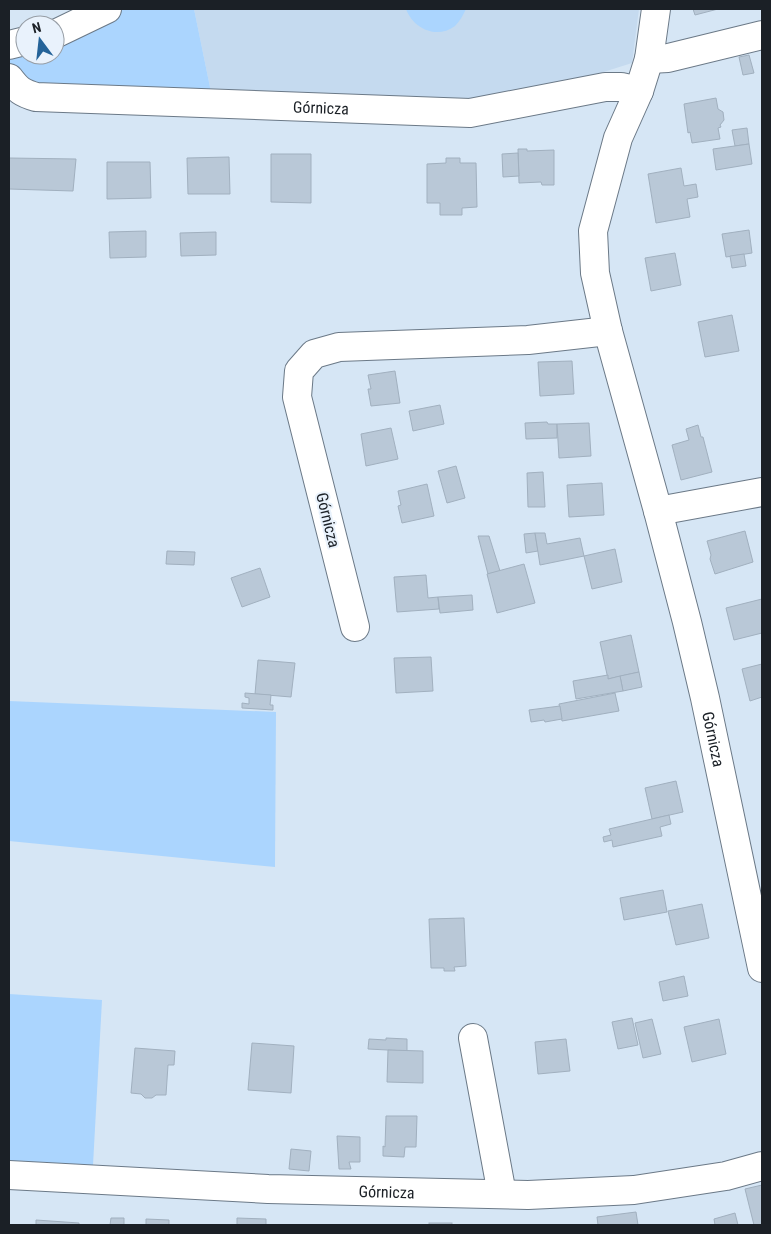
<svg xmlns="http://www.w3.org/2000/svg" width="771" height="1234" viewBox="0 0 771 1234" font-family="'Roboto Condensed',sans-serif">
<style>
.built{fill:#c5daef}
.green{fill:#abd5fe}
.building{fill:#b9c8d7;stroke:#a1b0bf}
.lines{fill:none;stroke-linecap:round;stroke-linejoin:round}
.minor-casing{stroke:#6b7987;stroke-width:30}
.minor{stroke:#fff;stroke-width:28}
.labels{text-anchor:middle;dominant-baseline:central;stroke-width:4;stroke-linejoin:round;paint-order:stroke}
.street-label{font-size:16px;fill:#1b2026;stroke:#e9f2fc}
</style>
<rect width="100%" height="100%" fill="#d6e6f5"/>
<!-- built -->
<polygon class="built" points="194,9 639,9 632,63 575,81 480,100 211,92"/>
<!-- green -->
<g class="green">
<polygon points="117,9 194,9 211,92 9,87 9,50 25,55 55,55 55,32"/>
<path d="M406 9H466C463 15 460 21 455 26 436 40 413 28 406 9Z"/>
<polygon points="9,701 276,712 275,867 9,841"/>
<polygon points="9,994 102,1000 93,1165 9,1161"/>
</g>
<!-- building -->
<g class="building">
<polygon points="693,9 718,9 695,15"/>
<polygon points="749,55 754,73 743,75 739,57"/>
<polygon points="716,98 718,109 723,112 724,120 720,125 721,127 718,128 720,139 692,143 690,132 688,133 684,104"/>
<polygon points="747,128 749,144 735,146 732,130"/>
<polygon points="749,144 752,164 716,170 713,149"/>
<polygon points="518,149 527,149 527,151 554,150 554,185 542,185 541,182 519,183"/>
<polygon points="518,153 519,176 503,177 502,154"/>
<polygon points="271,154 311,154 311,203 271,202"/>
<polygon points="229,157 230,194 188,194 187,158"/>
<polygon points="9,158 76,159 73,191 9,189"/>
<polygon points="446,158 460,158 460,163 476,163 477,207 462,208 462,215 440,215 440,203 427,203 427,164 446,163"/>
<polygon points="107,162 150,162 151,198 107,199"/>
<polygon points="681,168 684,186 696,184 698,197 687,199 690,217 656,223 648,174"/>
<polygon points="749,230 752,253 726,257 722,234"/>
<polygon points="146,231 146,257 110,258 109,232"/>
<polygon points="216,232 216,255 181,256 180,233"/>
<polygon points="675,253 681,285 651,291 645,258"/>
<polygon points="744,254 746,266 732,268 730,256"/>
<polygon points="732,315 739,351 705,357 698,322"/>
<polygon points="572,361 574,394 540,396 538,362"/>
<polygon points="395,371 400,403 371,406 368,389 371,389 368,375"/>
<polygon points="440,405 444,424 413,431 409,411"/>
<polygon points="547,422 548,424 557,424 557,438 526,439 525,423"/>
<polygon points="589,423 591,456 559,458 557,424"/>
<polygon points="698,425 701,437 703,437 712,472 681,480 672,445 689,440 686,429"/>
<polygon points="391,428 398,459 366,466 361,434"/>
<polygon points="456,466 465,498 447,503 438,471"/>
<polygon points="543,472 545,507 528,507 527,473"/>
<polygon points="602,483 604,515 569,517 567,485"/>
<polygon points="427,484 434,516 402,523 398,506 401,505 398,491"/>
<polygon points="745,531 753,562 715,574 710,559 711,555 707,541"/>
<polygon points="535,533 538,551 526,553 524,534"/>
<polygon points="535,533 545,533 547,544 580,538 584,556 540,565"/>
<polygon points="478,536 489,536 500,571 488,574"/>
<polygon points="615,549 622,582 592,589 584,556"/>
<polygon points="167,551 195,552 194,565 166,564"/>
<polygon points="524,564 535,603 497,613 487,574"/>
<polygon points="260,568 270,597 242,607 231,578"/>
<polygon points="426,575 428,598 438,597 439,609 397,612 394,577"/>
<polygon points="472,595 473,610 440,613 438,597"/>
<polygon points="762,599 762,633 734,640 726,608"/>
<polygon points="631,635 639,672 608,679 600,642"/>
<polygon points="431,657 433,691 396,693 394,658"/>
<polygon points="258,660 295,663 291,697 255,694"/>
<polygon points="762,664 762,697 750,701 742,669"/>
<polygon points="639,672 642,687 623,691 620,676"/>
<polygon points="608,675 608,679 620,676 623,691 576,699 573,681"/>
<polygon points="245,693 271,695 270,705 273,705 273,710 242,708 242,703 249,704 249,698 245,697"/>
<polygon points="615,693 619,711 562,721 559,704"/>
<polygon points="560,706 562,719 545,722 544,720 531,722 529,710"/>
<polygon points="676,781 683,812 652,819 645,788"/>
<polygon points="669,815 671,824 660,827 662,836 613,847 612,840 604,842 603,837 611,835 609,829"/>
<polygon points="663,890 667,912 624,920 620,898"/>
<polygon points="702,904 709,938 676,945 668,911"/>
<polygon points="464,918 466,966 454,967 455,971 444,971 444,968 431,968 429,919"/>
<polygon points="684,976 688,996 663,1001 659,982"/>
<polygon points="632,1018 638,1045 618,1049 612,1022"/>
<polygon points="652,1019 661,1054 643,1058 635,1023"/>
<polygon points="719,1019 726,1054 692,1062 684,1027"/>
<polygon points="386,1038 407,1039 407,1051 368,1049 369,1039 386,1040"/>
<polygon points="566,1039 570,1071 538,1074 535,1042"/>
<polygon points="252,1043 294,1046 291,1093 248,1090"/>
<polygon points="135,1048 175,1051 174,1065 168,1065 166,1095 156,1095 152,1098 145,1098 141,1094 131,1093"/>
<polygon points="388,1050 423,1051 423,1083 387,1082"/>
<polygon points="386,1116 417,1116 416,1147 405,1147 404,1157 383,1156 383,1146 385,1147"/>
<polygon points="337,1136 360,1137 360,1162 349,1162 351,1169 339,1169"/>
<polygon points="291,1149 311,1151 309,1171 289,1169"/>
<polygon points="762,1185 762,1225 754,1225 745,1189"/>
<polygon points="636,1212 638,1225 598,1225 597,1217"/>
<polygon points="735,1213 738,1225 715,1225 714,1219"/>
<polygon points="111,1218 124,1218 124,1225 110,1225"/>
<polygon points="237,1218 266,1219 266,1225 237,1225"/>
<polygon points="146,1219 169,1220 169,1225 146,1225"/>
<polygon points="36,1220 79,1223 79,1225 36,1225"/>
<rect x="429" y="1223" width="23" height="2"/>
</g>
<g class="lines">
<!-- minor casing -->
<g class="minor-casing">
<g id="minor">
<path id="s1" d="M656 9 649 59 639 91 618 138 593 231 595 273 608 331 658 511 687 622 705 698 762 968"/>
<polyline points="55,34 107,9"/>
<polyline points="9,45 25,41"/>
<polyline points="649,59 668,58 762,35"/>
<path id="s2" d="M9 78C18 90 22 93 36 97L470 113 605 87H621L639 91"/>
<polyline points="658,511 762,492"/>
<polyline points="355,627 297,397 299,371 314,354 339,347 528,340 608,331"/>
<polyline points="473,1038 502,1194"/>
<path id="s3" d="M9 1175 268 1189 528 1195 634 1190 726 1176 762 1166"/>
</g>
</g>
<!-- minor -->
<use href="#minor" class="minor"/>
</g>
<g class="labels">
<!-- street labels -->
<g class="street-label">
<text stroke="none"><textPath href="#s2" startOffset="319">Górnicza</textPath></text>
<text transform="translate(328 520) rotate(76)">Górnicza</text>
<text stroke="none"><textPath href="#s1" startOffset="755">Górnicza</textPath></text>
<text stroke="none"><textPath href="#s3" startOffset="378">Górnicza</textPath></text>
</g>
</g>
<!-- border -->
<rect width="771" height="1234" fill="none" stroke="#1b2026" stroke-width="20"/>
<!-- north arrow -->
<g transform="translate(40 40) rotate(345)"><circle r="24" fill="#e9f2fc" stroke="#979ea6"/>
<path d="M0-4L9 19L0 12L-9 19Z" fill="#246399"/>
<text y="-8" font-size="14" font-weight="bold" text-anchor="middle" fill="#1b2026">N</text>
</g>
</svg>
